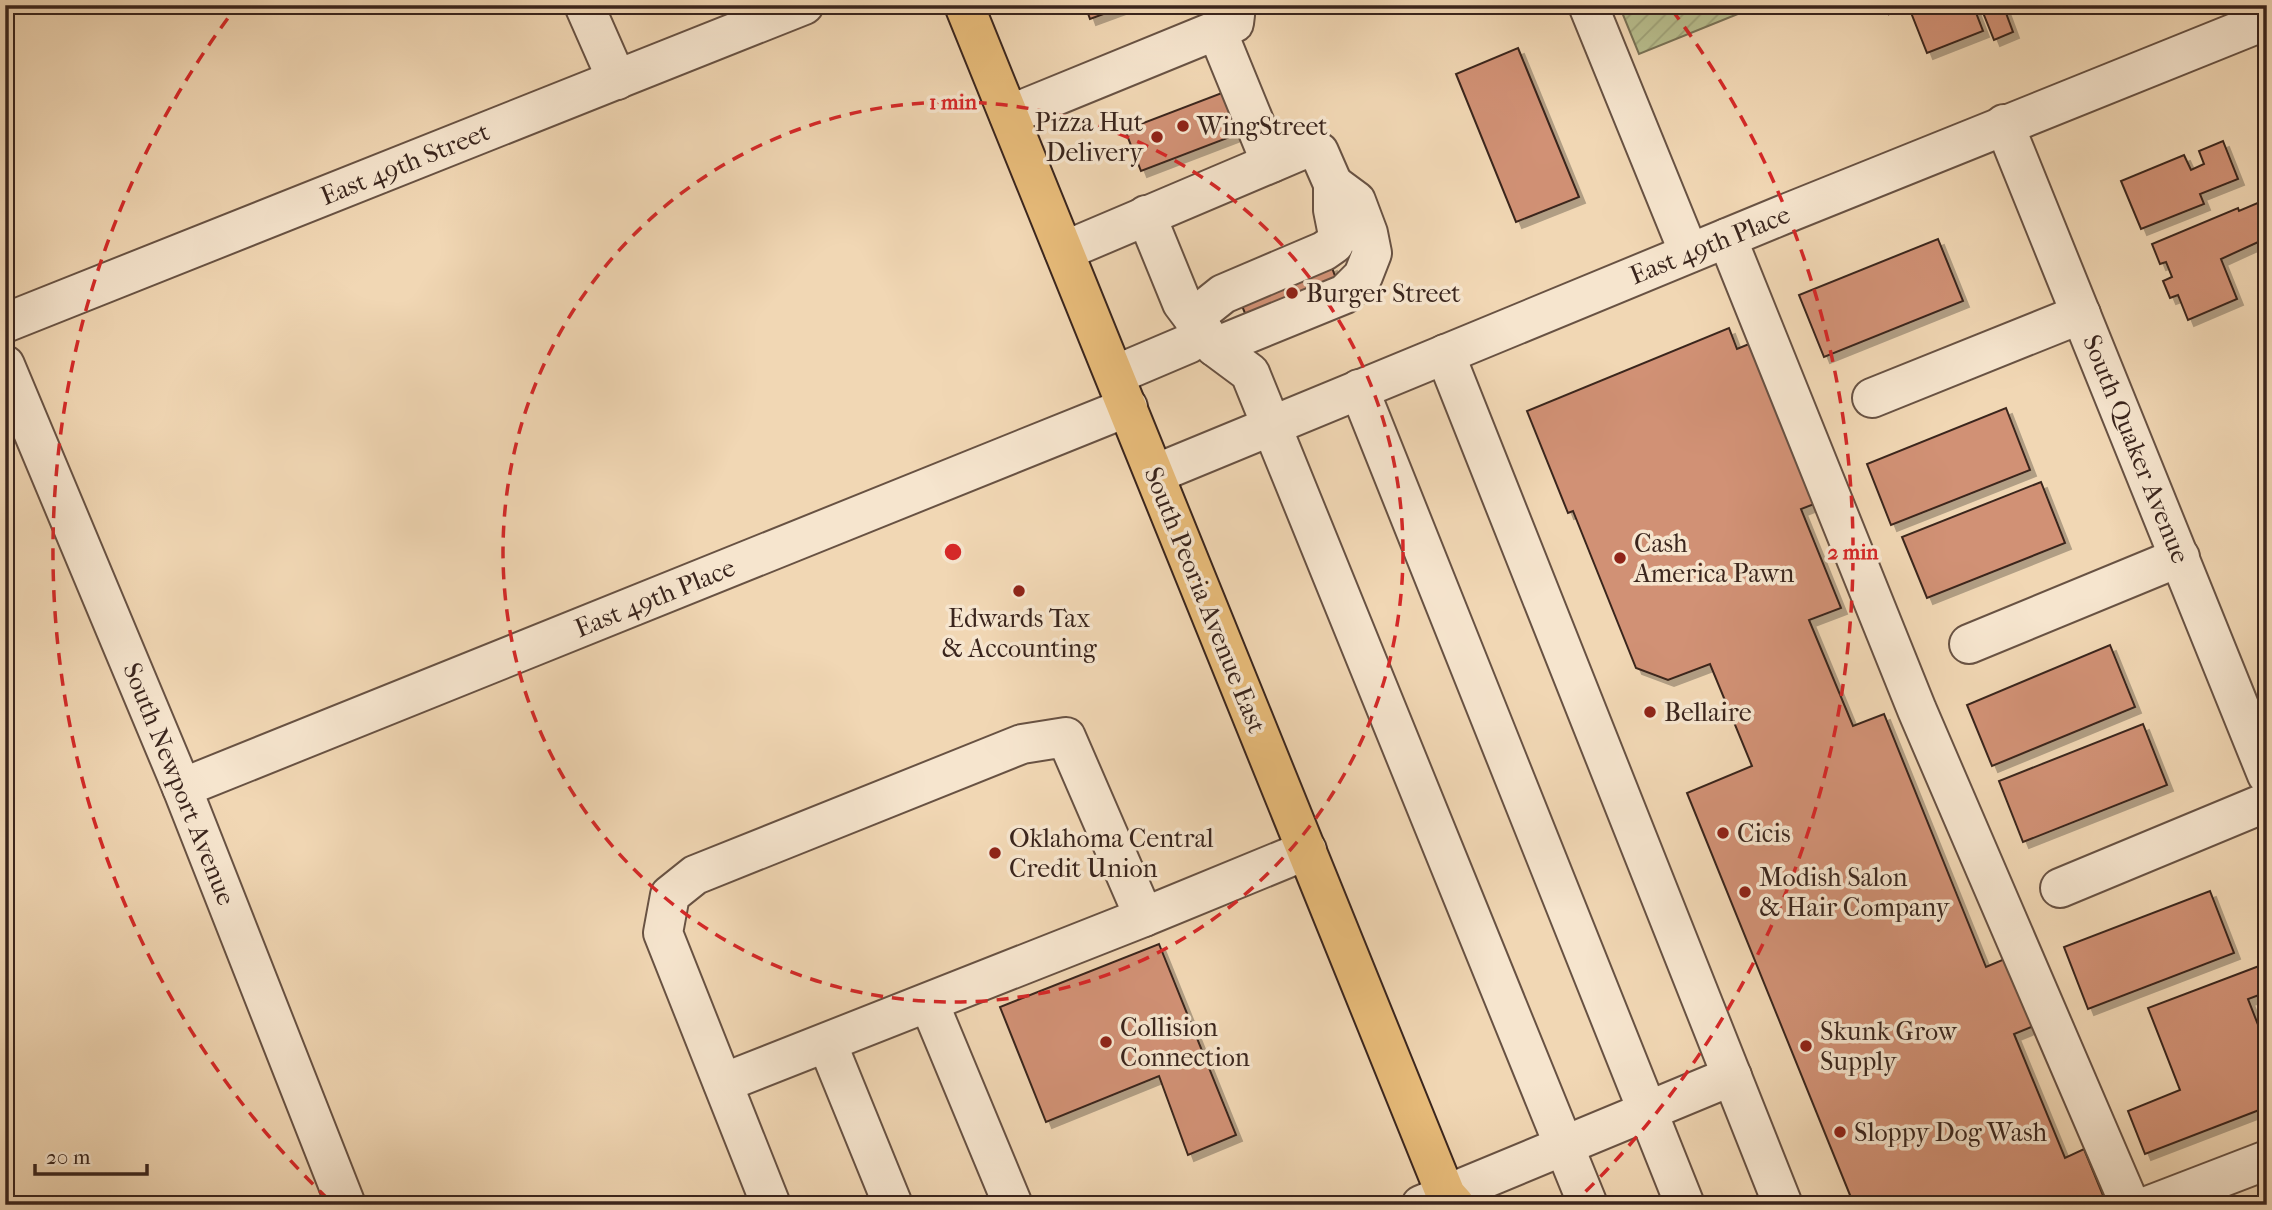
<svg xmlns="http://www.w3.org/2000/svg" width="2272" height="1210" viewBox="0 0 2272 1210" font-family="'IM FELL French Canon',serif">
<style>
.garden{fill:url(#garden-furrows);stroke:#797256;stroke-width:2}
.building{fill:#d19174;stroke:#3a251d;stroke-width:2;filter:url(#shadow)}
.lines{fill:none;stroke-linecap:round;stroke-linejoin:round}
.minor-casing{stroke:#685243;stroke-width:42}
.major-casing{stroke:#3a251d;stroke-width:42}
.path{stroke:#3a251d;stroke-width:4.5;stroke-dasharray:2 3.5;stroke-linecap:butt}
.minor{stroke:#f6e5ce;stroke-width:38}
.major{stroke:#e8bc7a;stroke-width:38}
.ring{fill:none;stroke:#d62828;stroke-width:3.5;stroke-dasharray:12 9}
.poi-dot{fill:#8f2418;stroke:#f6e5ce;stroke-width:2.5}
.labels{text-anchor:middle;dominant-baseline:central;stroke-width:7;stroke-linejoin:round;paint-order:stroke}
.poi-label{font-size:26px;fill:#3a251d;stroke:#f6e5ce;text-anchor:start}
.street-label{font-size:26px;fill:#3a251d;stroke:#f6e5ce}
.centre{fill:#d62828;stroke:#f6e5ce;stroke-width:3.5}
.ring-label{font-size:21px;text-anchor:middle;font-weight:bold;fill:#d62828;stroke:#f6e5ce;stroke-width:7;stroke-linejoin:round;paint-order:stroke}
</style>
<defs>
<pattern id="garden-furrows" width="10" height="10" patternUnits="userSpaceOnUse" patternTransform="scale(1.75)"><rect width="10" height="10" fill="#b8be8e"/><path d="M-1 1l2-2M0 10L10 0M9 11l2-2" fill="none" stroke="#9fa37a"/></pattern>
<filter id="shadow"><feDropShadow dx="6" dy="6" stdDeviation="0" flood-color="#0004"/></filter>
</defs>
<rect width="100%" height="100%" fill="#f1d7b4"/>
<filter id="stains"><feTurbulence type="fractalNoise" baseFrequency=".00286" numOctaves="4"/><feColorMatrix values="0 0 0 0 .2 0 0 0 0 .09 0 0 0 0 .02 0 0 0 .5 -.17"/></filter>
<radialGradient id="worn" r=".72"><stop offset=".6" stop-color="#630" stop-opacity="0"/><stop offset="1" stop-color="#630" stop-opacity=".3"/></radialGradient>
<!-- garden -->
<polygon class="garden" points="1619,5 1760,5 1639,54"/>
<!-- building -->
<g class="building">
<polygon points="1085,5 1128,5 1090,19"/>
<polygon points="1908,5 1973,5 1983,31 1927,53"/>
<polygon points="1980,5 2003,5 2013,32 1994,40"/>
<polygon points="1518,48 1579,197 1516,222 1456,74"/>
<polygon points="1227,91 1243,132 1141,171 1125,130"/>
<polygon points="2223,141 2238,179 2200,194 2204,204 2141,229 2121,181 2184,155 2191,170 2204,164 2199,151"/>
<polygon points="2267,199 2267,238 2221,259 2237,299 2188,320 2178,295 2170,298 2163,281 2172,277 2166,262 2160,264 2152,244 2238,208 2239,211"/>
<polygon points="1938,239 1963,301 1824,357 1799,295"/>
<polygon points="1331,265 1339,287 1249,323 1240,301"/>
<polygon points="1729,328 1737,349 1749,344 1770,372 1822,501 1801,509 1841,608 1809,620 1853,726 1884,714 1986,967 2007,958 2036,1025 2014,1034 2065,1158 2084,1149 2107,1205 1854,1205 1687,793 1752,766 1710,664 1668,680 1636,668 1573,511 1568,513 1527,411"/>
<polygon points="2006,408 2030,470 1891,525 1867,464"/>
<polygon points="2041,482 2065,543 1927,598 1902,537"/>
<polygon points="2110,645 2135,707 1992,766 1967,705"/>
<polygon points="2143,724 2167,785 2023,842 1999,781"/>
<polygon points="2210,891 2234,953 2088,1009 2064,947"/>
<polygon points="1159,944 1236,1135 1188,1155 1159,1076 1046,1122 1000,1007"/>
<polygon points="2267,963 2267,992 2248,999 2267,1048 2267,1107 2145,1154 2128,1111 2180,1090 2148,1008"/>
</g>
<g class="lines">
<!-- minor casing -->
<g class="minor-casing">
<g id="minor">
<polyline points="584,5 617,80"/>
<polyline points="1588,5 1689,253"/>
<polyline points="1217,31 1271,163"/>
<polyline points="1009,115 1234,23 1235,15 1232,5"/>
<polyline points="2004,124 2267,775"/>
<polyline points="1146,215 1182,303 1215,347 1250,373 1588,1205"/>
<polyline points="1727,238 1917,710 2130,1205"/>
<polyline points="1064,251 1302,150 1311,149 1319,152 1333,184 1333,210 1338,235 1334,244 1324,251 1223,294 1193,318"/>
<polyline points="5,323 804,5"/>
<polyline points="1215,347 1345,294 1363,276 1372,253 1368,233 1356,201 1333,184"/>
<polyline points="1445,354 1783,1205"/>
<polyline points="5,365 182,788 346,1205"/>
<polyline points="1115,375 1188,344 1204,332"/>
<polyline points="1359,389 1685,1205"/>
<polyline points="1872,398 2081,314"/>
<polyline points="1155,474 1780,216 2267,20"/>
<polyline points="1969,644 2180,557"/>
<polyline points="182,788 1128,407"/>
<polyline points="2060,888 2267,802"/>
<polyline points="929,1003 1013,1205"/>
<polyline points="827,1043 893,1205"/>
<polyline points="723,1083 1144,917"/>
<polyline points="771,1205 663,933 670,895 695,875 1022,744 1066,737 1144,917 1307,850"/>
<polyline points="1421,1205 1732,1076"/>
<polyline points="2150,1205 2267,1160"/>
</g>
</g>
<!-- major casing -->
<g class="major-casing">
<polyline id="major" points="964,5 1446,1195 1455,1205"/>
</g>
<!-- path -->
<polyline class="path" points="1883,5 1886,14 1908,5"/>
<!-- minor -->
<use href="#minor" class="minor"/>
<!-- major -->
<use href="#major" class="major"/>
</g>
<!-- distance rings -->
<g class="ring">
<circle cx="953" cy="552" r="450"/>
<path d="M328 1199A900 900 0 0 1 234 10M1672 10A900 900 0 0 1 1578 1199"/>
</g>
<!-- markers -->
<g class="poi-dot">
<circle cx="1183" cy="126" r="7"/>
<circle cx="1157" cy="137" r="7"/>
<circle cx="1292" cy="293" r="7"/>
<circle cx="1620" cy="558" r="7"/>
<circle cx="1019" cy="591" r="7"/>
<circle cx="1650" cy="712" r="7"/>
<circle cx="1723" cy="833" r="7"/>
<circle cx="995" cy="853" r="7"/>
<circle cx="1745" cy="892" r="7"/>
<circle cx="1106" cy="1042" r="7"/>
<circle cx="1806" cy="1046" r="7"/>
<circle cx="1840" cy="1132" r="7"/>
</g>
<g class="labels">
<!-- poi labels -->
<g class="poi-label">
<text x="1143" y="122" text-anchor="end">Pizza Hut<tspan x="1143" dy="30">Delivery</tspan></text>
<text x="1197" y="126">WingStreet</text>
<text x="1306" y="293">Burger Street</text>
<text x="1634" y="543">Cash<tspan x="1634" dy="30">America Pawn</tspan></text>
<text x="1019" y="618" text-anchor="middle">Edwards Tax<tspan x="1019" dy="30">&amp; Accounting</tspan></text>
<text x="1664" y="712">Bellaire</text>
<text x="1737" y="833">Cicis</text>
<text x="1009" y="838">Oklahoma Central<tspan x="1009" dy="30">Credit Union</tspan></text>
<text x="1759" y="877">Modish Salon<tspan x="1759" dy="30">&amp; Hair Company</tspan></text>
<text x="1120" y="1027">Collision<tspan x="1120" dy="30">Connection</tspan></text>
<text x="1820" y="1031">Skunk Grow<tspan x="1820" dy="30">Supply</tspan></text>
<text x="1854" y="1132">Sloppy Dog Wash</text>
</g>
<!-- street labels -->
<g class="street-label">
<text transform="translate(405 164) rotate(-22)">East 49th Street</text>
<text transform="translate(1710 245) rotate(-22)">East 49th Place</text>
<text transform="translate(2136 449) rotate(68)">South Quaker Avenue</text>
<text transform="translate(655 598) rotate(-22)">East 49th Place</text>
<text transform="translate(1205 600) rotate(68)">South Peoria Avenue East</text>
<text transform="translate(179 784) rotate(68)">South Newport Avenue</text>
</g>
</g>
<circle cx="953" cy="552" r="10" class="centre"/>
<g class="ring-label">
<text x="953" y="109">1 min</text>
<text x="1853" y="559">2 min</text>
</g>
<!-- margin -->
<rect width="2272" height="1210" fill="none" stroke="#f1d7b4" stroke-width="28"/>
<rect x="7" y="7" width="2258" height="1196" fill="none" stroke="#3a251d" stroke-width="3.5"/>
<rect x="14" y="14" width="2244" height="1182" fill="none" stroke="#3a251d" stroke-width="2"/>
<!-- scale -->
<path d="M35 1164v10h112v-10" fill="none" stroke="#3a251d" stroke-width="3.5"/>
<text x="46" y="1164" font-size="21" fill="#3a251d" stroke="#f6e5ce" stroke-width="5" paint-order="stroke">20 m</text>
<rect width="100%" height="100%" filter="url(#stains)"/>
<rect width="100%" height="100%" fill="url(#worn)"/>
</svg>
